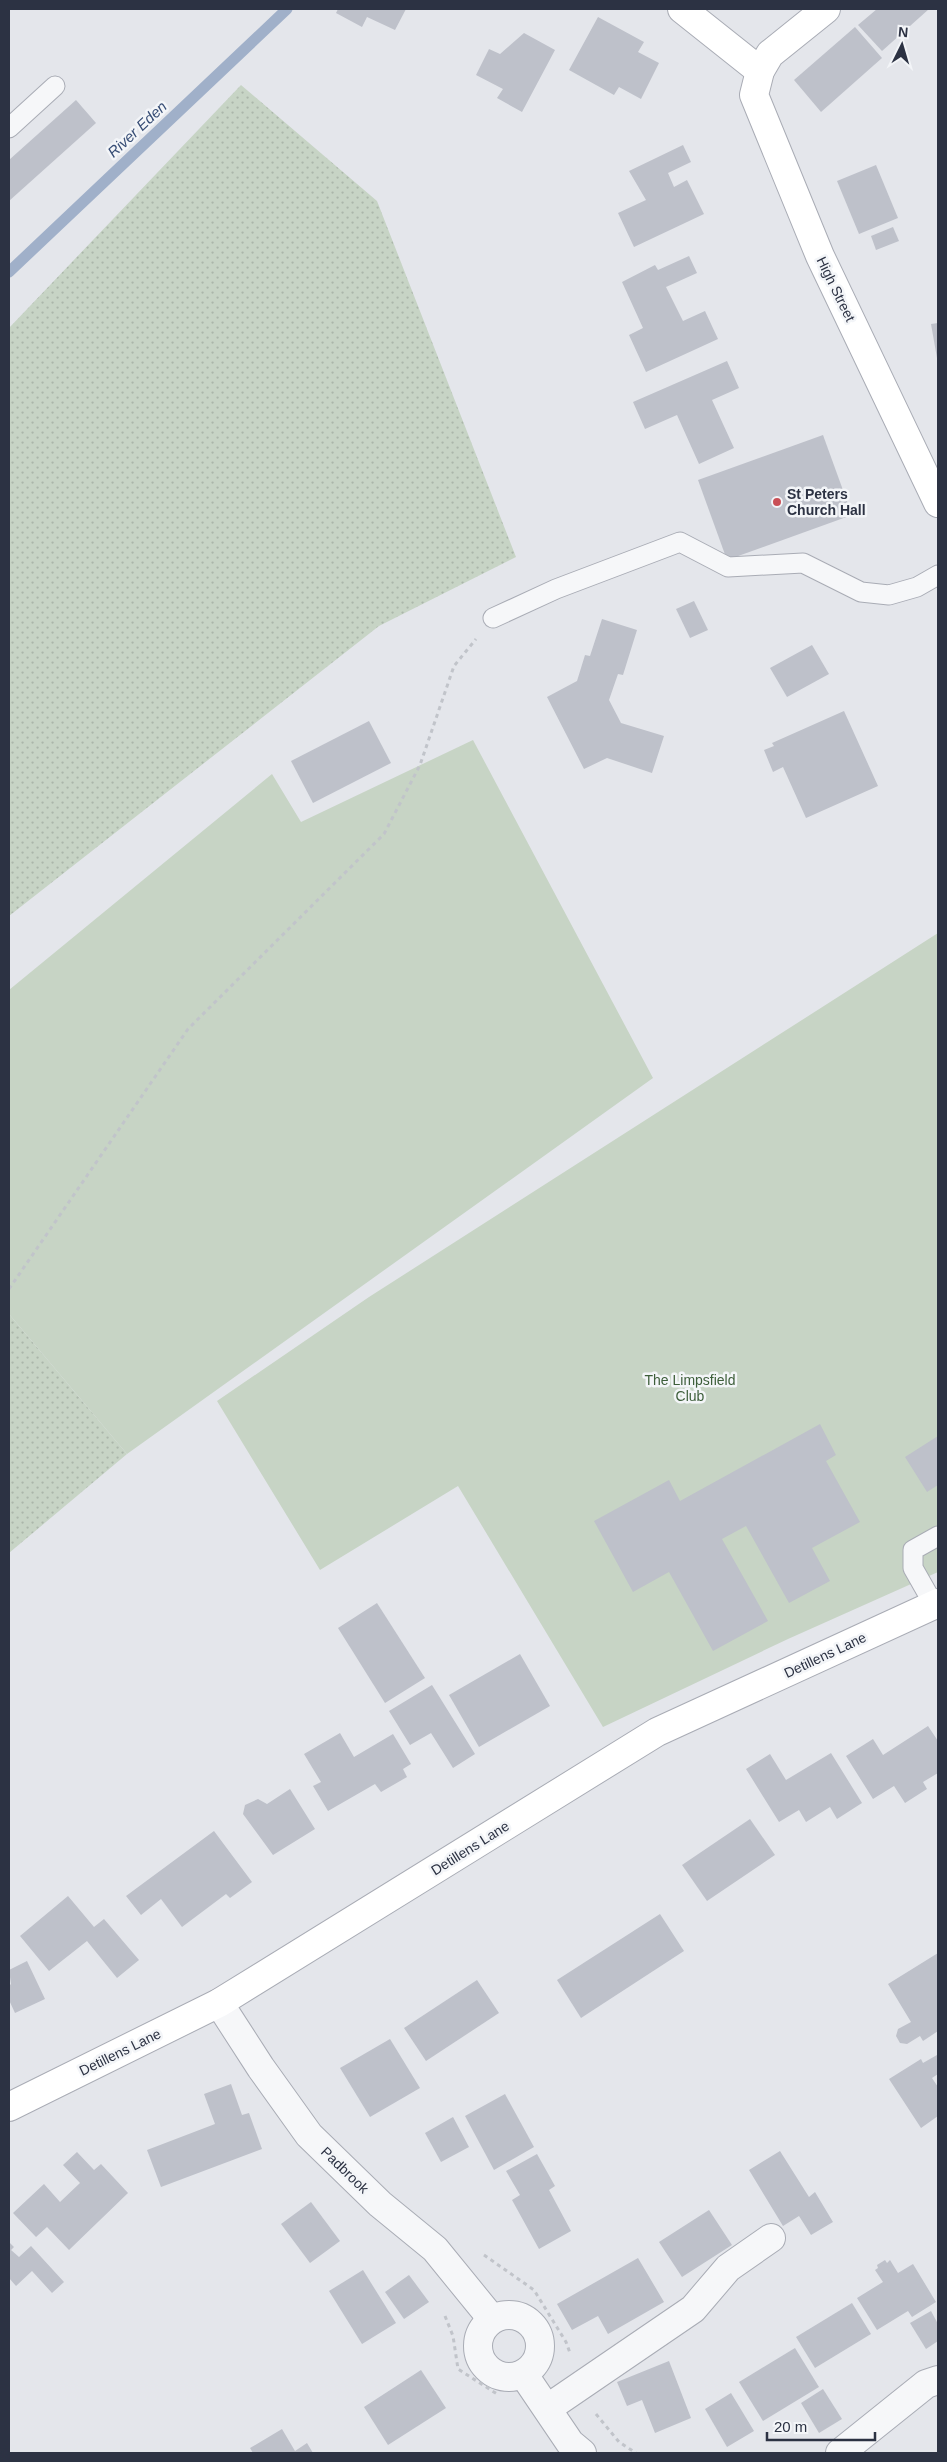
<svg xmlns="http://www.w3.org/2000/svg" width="947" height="2462" viewBox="0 0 947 2462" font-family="Helvetica,sans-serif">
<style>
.grass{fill:url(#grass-dots)}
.park{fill:#c7d4c5}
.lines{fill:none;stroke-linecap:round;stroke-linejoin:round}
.stream{stroke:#a0b0c9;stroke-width:11}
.building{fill:#bec1ca}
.lane-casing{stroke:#a9acb5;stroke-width:21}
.street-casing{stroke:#a9acb5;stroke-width:30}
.secondary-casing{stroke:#a9acb5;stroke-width:30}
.path{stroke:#c1c4ca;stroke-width:3;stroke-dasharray:4 4;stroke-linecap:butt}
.lane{stroke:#f6f7f9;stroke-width:19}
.street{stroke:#f6f7f9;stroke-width:28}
.secondary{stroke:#fff;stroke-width:28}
.poi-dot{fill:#c94f56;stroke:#f3f5f8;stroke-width:2}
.labels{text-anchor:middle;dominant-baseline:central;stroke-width:5;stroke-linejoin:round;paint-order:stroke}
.street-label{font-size:14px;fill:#2c3243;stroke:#f3f5f8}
.poi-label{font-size:14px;font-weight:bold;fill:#2c3243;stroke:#f3f5f8;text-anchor:start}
.park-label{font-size:14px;fill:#3d5e3a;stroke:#f3f5f8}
.water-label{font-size:15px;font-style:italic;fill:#374d75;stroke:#f3f5f8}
</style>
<defs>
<pattern id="grass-dots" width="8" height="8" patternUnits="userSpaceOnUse" patternTransform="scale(1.25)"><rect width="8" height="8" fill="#c7d4c5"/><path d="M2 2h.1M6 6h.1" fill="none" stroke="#abb6aa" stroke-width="1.8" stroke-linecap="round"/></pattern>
</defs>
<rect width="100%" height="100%" fill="#e4e6eb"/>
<!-- grass -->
<g class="grass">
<polygon points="241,85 377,201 516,557 379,626 9,916 9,328"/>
<polygon points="9,1314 127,1454 9,1553"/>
</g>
<!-- park -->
<g class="park">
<polygon points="473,740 653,1078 127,1454 9,1314 9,990 272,774 301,822"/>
<polygon points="938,933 938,1572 788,1639 603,1727 458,1486 320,1570 217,1401 369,1297"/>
</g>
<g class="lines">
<!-- stream -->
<polyline class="stream" points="9,272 287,9"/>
</g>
<!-- building -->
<g class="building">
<polygon points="338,9 406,9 395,30 367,17 362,27 336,13"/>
<polygon points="877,9 929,9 882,51 858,25"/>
<polygon points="598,17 644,42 638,52 659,63 641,99 619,87 614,95 569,70"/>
<polygon points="855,27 882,58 821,112 794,80"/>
<polygon points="524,33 555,50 522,112 497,98 503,89 476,75 489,49 500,54"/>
<polygon points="76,100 96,123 9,201 9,160"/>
<polygon points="683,145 691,162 668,173 674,187 687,180 704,214 634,247 618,213 646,200 629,171"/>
<polygon points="876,165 898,218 859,234 837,181"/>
<polygon points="893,227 899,241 876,250 871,236"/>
<polygon points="689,256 697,273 666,287 683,321 705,311 718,339 646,372 629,335 643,328 622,282 655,265 658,270"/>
<polygon points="938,323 938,357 937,358 931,324"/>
<polygon points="727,361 739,388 712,400 734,448 699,464 677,415 645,429 633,402"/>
<polygon points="823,435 852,515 727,560 698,480"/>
<polygon points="694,601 708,630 690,638 676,609"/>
<polygon points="602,619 637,630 623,675 618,674 609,700 621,723 664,736 652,773 607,758 584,769 547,697 577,681 585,655 590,656"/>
<polygon points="812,645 829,674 787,697 770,668"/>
<polygon points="844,711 878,786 806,818 783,767 773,772 764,750 774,746 772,743"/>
<polygon points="369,721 391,763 313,803 291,761"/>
<polygon points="820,1424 836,1455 826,1461 860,1522 812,1548 830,1581 789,1603 746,1526 722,1539 768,1621 713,1651 669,1572 633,1592 594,1521 669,1480 680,1501"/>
<polygon points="938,1436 938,1485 927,1492 905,1457"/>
<polygon points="377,1603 425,1678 385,1703 338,1628"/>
<polygon points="520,1654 550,1706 479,1747 449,1695"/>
<polygon points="432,1685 475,1754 453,1768 431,1733 410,1745 389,1711"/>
<polygon points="928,1726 938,1741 938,1773 923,1782 927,1789 905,1803 894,1786 873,1799 846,1756 873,1739 883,1755"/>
<polygon points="340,1733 354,1757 393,1734 411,1764 403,1769 407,1777 381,1792 375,1784 328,1811 313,1786 321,1782 304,1754"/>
<polygon points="831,1753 862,1803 837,1819 830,1807 806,1822 799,1810 779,1822 746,1769 770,1754 786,1780"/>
<polygon points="290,1789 315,1829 273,1855 243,1814 245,1805 258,1799 267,1804"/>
<polygon points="750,1819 775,1855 707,1901 682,1865"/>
<polygon points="214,1831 252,1882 230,1898 226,1894 182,1927 161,1899 141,1915 126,1896"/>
<polygon points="68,1896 94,1927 104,1919 139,1960 117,1978 87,1941 49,1971 20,1936"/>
<polygon points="660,1914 684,1951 581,2018 557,1980"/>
<polygon points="938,1953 938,2031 923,2041 920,2036 907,2044 900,2043 896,2036 898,2029 911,2022 888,1984"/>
<polygon points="27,1961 45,1999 15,2013 9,2000 9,1986 11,1984 9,1970"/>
<polygon points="477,1980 499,2013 426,2061 404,2028"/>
<polygon points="390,2039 420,2088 370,2117 340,2068"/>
<polygon points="937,2055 938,2074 932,2078 938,2087 938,2116 921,2128 889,2079 921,2059 923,2063"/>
<polygon points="231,2084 242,2115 249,2113 262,2149 161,2187 147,2150 215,2124 204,2094"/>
<polygon points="505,2094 534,2147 494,2170 465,2116"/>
<polygon points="453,2117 469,2147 441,2162 425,2133"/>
<polygon points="780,2151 809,2197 815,2192 833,2222 811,2235 799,2216 783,2226 749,2170"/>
<polygon points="77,2152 94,2170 101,2164 128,2193 69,2250 47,2227 36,2237 13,2213 44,2184 60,2202 80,2183 63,2165"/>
<polygon points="537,2154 555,2186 549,2190 571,2231 539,2249 512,2200 520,2195 506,2171"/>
<polygon points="311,2202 340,2241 310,2263 281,2224"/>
<polygon points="709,2210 732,2245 682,2277 659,2242"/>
<polygon points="9,2242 14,2247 11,2250 19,2257 31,2246 64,2282 52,2293 32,2271 16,2286 9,2278"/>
<polygon points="638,2258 664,2302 608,2334 598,2316 572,2330 557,2304"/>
<polygon points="885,2260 887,2263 890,2260 898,2273 913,2264 936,2302 912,2317 908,2311 877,2330 857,2298 883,2282 875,2270 878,2268 877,2265"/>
<polygon points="363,2270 396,2323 362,2344 329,2291"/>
<polygon points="409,2275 429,2302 404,2319 385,2292"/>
<polygon points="852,2303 871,2334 815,2368 796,2337"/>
<polygon points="931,2311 938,2324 938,2341 926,2349 910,2323"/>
<polygon points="795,2348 819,2387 763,2421 739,2382"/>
<polygon points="669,2361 691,2418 655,2433 642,2400 627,2406 617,2382"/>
<polygon points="421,2370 446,2408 388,2445 364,2407"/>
<polygon points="823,2389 842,2419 819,2433 801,2403"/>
<polygon points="731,2393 754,2431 727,2447 705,2409"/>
<polygon points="282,2429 295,2451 307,2443 313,2453 253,2453 250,2448"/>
</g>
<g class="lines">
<!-- lane casing -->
<g class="lane-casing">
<g id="lane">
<polyline points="9,128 55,86"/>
<polyline points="493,618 556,589 680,542 728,567 803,563 861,592 889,595 917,587 938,575"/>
<polyline points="934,1605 913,1568 913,1550 938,1536"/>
</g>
</g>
<!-- street casing -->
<g class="street-casing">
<g id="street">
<polyline points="219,2003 261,2068 309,2135 380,2204 435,2249 492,2319"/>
<circle cx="509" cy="2346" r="31"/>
<polyline points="524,2375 570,2443 582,2453"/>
<polyline points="548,2408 693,2309 728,2268 771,2238"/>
<polyline points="840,2453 926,2384 938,2380"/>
</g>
</g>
<!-- secondary casing -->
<g class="secondary-casing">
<g id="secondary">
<polyline points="682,9 760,71"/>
<polyline points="826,9 770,54 760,71 754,95 820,256 938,503"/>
<polyline points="9,2107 219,2003 657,1732 938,1603"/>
</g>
</g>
<!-- path -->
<g class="path">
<polyline points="9,1289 188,1029 384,834 420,765 454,666 476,639"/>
<polyline points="484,2255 534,2290 566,2342 570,2353"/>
<polyline points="445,2316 453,2336 458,2369 497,2394"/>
<polyline points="596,2414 619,2442 636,2453"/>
</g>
<!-- lane -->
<use href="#lane" class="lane"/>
<!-- street -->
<use href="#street" class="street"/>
<!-- secondary -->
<use href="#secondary" class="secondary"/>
</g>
<!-- markers -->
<circle class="poi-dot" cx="777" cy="502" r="5"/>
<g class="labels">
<!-- street labels -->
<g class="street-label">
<text transform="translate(836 289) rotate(64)">High Street</text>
<text transform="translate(825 1655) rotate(-25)">Detillens Lane</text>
<text transform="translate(470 1848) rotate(-32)">Detillens Lane</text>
<text transform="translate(120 2052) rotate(-26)">Detillens Lane</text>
<text transform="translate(345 2170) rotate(44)">Padbrook</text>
</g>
<!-- poi labels -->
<g class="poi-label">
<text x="787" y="494">St Peters<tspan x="787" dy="16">Church Hall</tspan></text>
</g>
<!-- park labels -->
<g class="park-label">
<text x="690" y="1380">The Limpsfield<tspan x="690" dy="16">Club</tspan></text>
</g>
<!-- water labels -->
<g class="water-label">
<text transform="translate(137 129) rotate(-43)">River Eden</text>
</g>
</g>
<!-- border -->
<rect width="947" height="2462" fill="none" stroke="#2c3243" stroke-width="20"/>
<!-- north arrow -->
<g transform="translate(902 45) rotate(5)" stroke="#f3f5f8" stroke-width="4" paint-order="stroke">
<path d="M0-4L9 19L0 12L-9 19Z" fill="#2c3243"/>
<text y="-8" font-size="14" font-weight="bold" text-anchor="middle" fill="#2c3243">N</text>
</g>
<!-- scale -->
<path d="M767 2432v8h108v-8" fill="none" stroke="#2c3243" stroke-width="2.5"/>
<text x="774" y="2432" font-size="15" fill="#2c3243" stroke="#f3f5f8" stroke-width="4" paint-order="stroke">20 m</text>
</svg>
